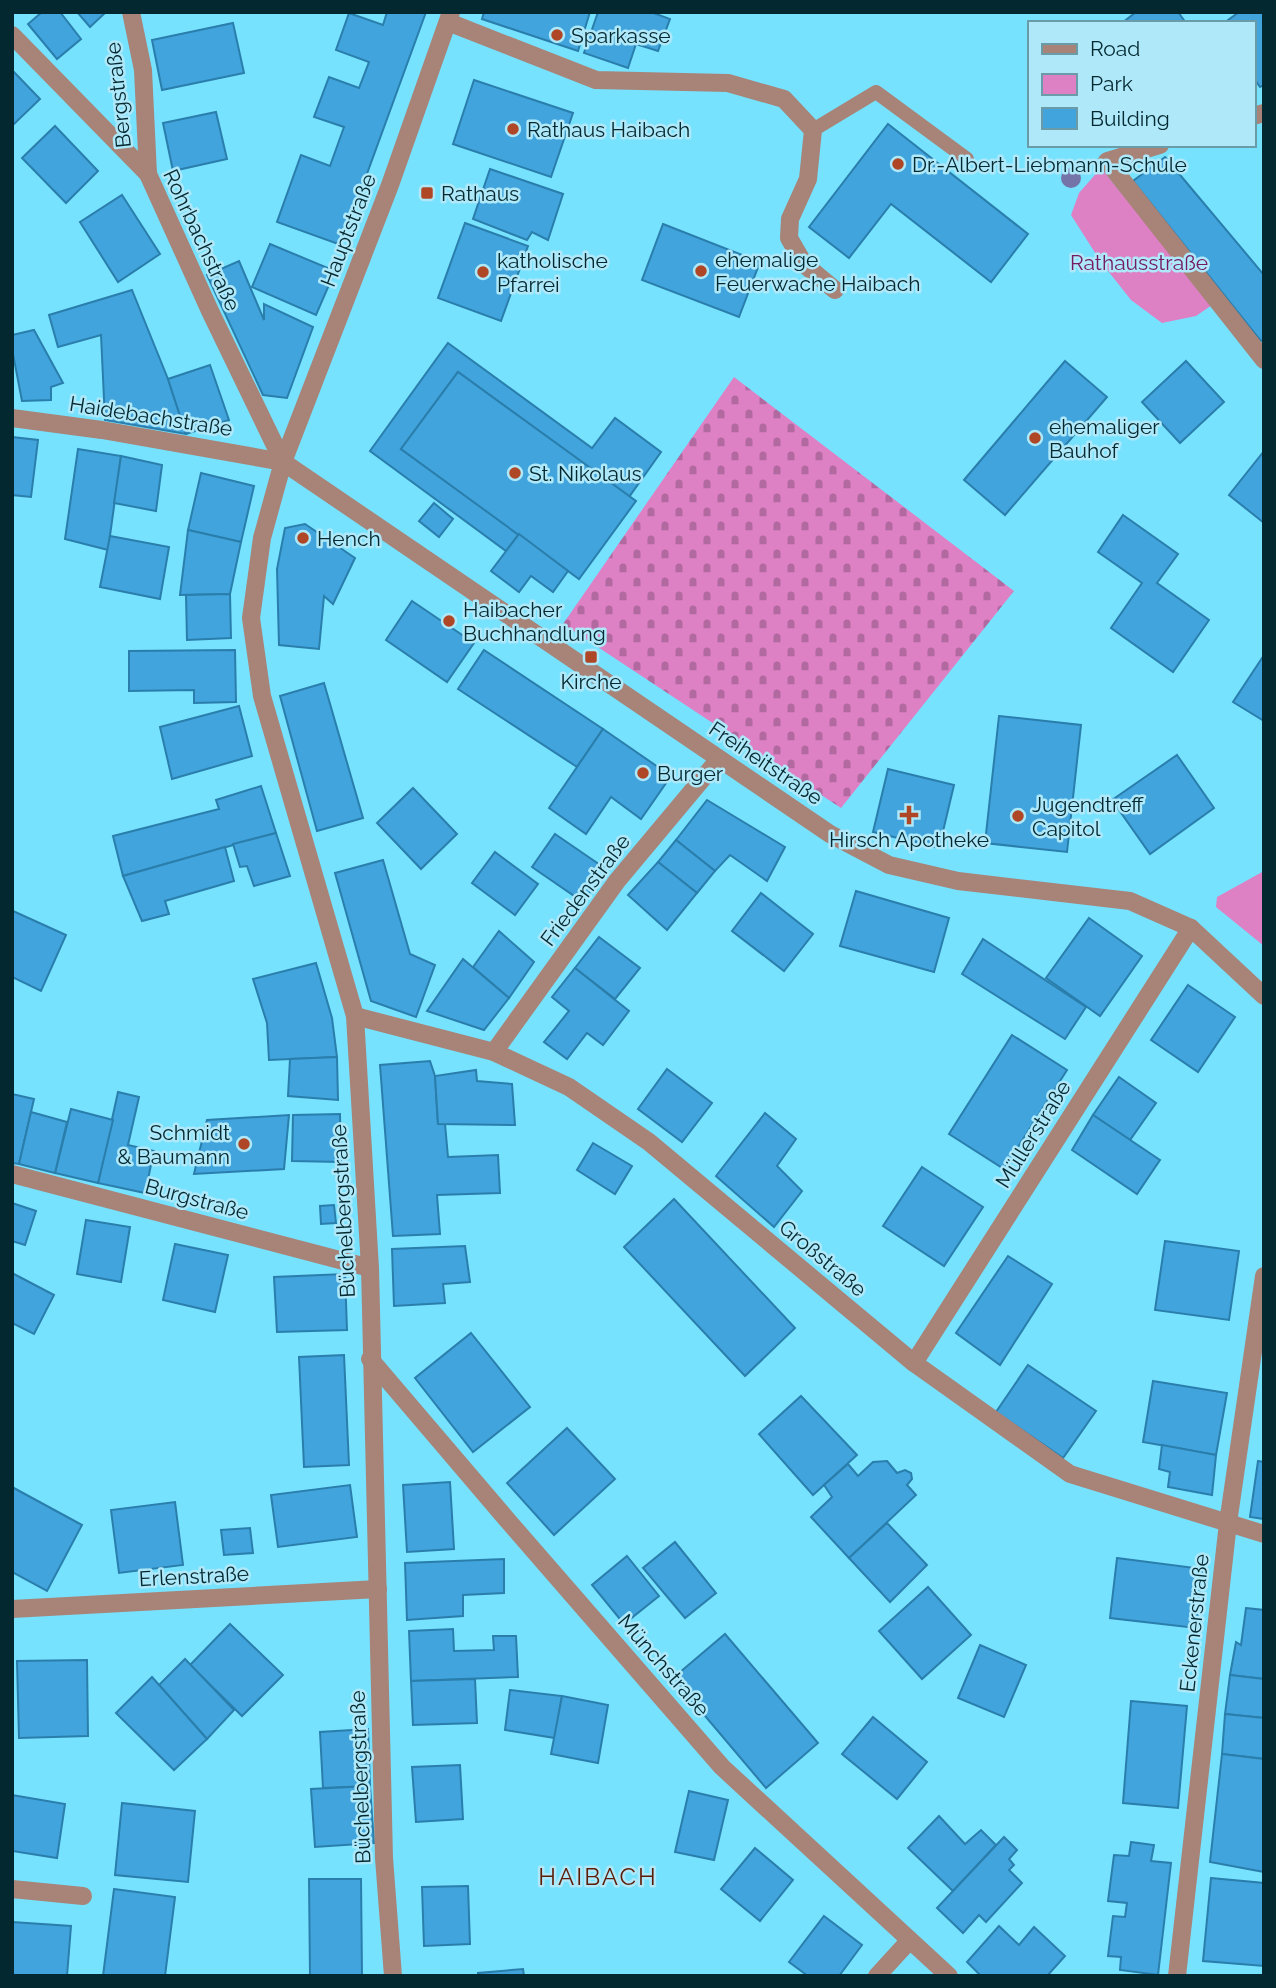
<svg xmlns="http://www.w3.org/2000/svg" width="1276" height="1988" viewBox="0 0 1276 1988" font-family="Raleway,sans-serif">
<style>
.green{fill:#dd80c4}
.cemetery{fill:url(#cemetery-stones)}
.building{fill:#41a4dc;stroke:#2a7eac;stroke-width:2}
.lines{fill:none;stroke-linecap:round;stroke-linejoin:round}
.service{stroke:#a88378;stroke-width:14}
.minor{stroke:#a88378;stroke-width:18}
.tertiary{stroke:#a88378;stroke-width:18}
.tree{fill:#7574a8}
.poi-dot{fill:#af4727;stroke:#aee8f9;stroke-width:2.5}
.labels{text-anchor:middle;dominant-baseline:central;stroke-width:5;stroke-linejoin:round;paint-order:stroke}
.poi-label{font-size:21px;fill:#042830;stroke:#aee8f9;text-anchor:start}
.street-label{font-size:21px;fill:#042830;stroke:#aee8f9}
.park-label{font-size:21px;fill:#741a62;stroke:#aee8f9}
.quarter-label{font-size:24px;letter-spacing:2px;fill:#5c1b05;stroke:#aee8f9}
</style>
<defs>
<pattern id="cemetery-stones" width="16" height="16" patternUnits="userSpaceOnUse" patternTransform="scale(1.75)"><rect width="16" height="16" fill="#dd80c4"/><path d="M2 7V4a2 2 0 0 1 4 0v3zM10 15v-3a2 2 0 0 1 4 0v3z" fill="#b169a0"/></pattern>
</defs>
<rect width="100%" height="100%" fill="#77e2fe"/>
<!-- green -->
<g class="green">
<polygon points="1101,168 1212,305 1196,316 1162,323 1131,300 1101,262 1071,215 1079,193"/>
<polygon points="1264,871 1264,946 1216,907 1217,897"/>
</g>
<!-- cemetery -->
<polygon class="cemetery" points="734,377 1014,591 841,808 563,624"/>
<!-- building -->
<g class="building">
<polygon points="42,12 60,12 81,39 57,59 28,24"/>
<polygon points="77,12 106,12 90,27"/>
<polygon points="387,12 426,12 341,245 277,222 301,155 330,166 344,127 314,117 329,77 359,88 369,62 336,50 349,13 383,25"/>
<polygon points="484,12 590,12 578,51 482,19"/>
<polygon points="598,12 651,12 670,19 658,51 636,44 628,68 584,53"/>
<polygon points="1136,12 1178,12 1186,23 1122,23"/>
<polygon points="1239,12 1264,12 1264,85 1260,87 1253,77 1253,23 1224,23"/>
<polygon points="233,23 244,73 162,90 152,40"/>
<polygon points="12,70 40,99 12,126"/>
<polygon points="474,80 573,113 551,177 453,144"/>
<polygon points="216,112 227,159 173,171 163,123"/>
<polygon points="888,124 1028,234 991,282 891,204 849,258 809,227"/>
<polygon points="55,126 98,171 66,203 22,158"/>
<polygon points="1165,157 1264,275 1264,339 1261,341 1133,181"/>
<polygon points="490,169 563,194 548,240 532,232 527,240 473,219"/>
<polygon points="122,195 160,254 118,282 80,222"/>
<polygon points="465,223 528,246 501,321 438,298"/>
<polygon points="663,224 760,262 739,317 642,280"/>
<polygon points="270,244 335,271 316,315 252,287"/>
<polygon points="239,261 264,320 264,304 313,327 287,398 263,395 207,275"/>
<polygon points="132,290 168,379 186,434 105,420 101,335 58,347 49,315"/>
<polygon points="34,330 63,383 51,387 51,400 22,401 12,349 12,335"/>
<polygon points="448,343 592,448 615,418 661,452 629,497 458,372 401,449 519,534 506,551 370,451"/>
<polygon points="1065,361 1107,397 1005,515 964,480"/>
<polygon points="1186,361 1224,402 1180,443 1142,402"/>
<polygon points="210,365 229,420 186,434 168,379"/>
<polygon points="458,372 636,501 579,579 401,449"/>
<polygon points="12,437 38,440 31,497 12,495"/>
<polygon points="78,449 121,456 108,550 65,539"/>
<polygon points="1264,451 1264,523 1229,495"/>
<polygon points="121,456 162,465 156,511 114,503"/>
<polygon points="201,473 254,486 241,542 188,530"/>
<polygon points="434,503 453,519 439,537 419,521"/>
<polygon points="1123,515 1178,554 1157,583 1209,620 1173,672 1111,628 1142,583 1098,552"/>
<polygon points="305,524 355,558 333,604 324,596 319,649 279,645 277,569 285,528"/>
<polygon points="188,530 241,542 230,594 180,595"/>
<polygon points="519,534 568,571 553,592 531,576 519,592 491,571"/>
<polygon points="110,536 169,547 160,599 100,587"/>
<polygon points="230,594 231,638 187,640 186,595"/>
<polygon points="412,601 474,643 447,682 386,640"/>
<polygon points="235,650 236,702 194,703 194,690 129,691 129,651"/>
<polygon points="484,650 603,729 577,767 458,689"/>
<polygon points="1264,655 1264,721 1233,702"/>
<polygon points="324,683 363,818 317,831 280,696"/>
<polygon points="239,706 252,756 172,779 160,727"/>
<polygon points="999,716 1081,725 1067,852 985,843"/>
<polygon points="603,729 671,776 641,819 611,797 586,834 549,808"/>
<polygon points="1177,755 1214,808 1150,854 1112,800"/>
<polygon points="888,769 954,785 939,848 873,832"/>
<polygon points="261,786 276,833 123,876 113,836 219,809 216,800"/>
<polygon points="413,788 457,834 421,869 377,823"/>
<polygon points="707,800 785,847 767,881 730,855 715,871 676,840"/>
<polygon points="276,833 290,876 254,886 247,866 240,867 233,844"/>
<polygon points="555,834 606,869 583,902 532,867"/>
<polygon points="676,840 715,871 697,893 658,862"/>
<polygon points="225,847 234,881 165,901 169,914 142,921 123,876"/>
<polygon points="495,852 538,884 515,915 472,883"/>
<polygon points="383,860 410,954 435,965 416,1017 371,1001 335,873"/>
<polygon points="658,862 697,893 667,930 628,895"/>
<polygon points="856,891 949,918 934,972 840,946"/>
<polygon points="761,893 813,934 784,971 732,931"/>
<polygon points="13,911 66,935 41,991 12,977"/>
<polygon points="1089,918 1142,956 1100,1016 1046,978"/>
<polygon points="499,931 534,962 509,998 473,967"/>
<polygon points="599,937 640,968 615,999 575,968"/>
<polygon points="983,939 1086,1007 1065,1039 962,974"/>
<polygon points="463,959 509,998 484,1030 427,1011"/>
<polygon points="316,963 332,1018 337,1057 269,1060 267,1023 253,979"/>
<polygon points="575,968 629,1011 603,1045 587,1033 567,1059 544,1042 569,1011 552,997"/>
<polygon points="1188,985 1235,1017 1198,1072 1151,1040"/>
<polygon points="1012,1035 1067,1070 1004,1169 949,1134"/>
<polygon points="337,1057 338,1100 288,1096 290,1059"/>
<polygon points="430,1061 435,1076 438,1124 445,1124 448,1157 498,1155 500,1193 437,1195 440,1234 393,1236 380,1065"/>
<polygon points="667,1069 712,1103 682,1142 638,1109"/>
<polygon points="476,1070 477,1081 512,1084 515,1125 438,1124 435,1076"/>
<polygon points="1119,1077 1156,1103 1130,1140 1093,1115"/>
<polygon points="118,1092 139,1097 128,1145 154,1151 145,1193 98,1183"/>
<polygon points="12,1094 34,1099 19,1164 12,1163"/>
<polygon points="71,1109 113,1120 98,1183 55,1173"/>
<polygon points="31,1112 67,1122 55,1173 19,1164"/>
<polygon points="765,1113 796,1139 777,1166 802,1191 774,1227 716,1176"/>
<polygon points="340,1114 341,1162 292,1161 293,1115"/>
<polygon points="289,1115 284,1169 194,1174 207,1120"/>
<polygon points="1093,1115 1160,1160 1137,1194 1072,1150"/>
<polygon points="593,1143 632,1166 615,1194 577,1170"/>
<polygon points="922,1167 983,1207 944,1266 883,1226"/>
<polygon points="674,1199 795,1328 745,1376 624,1247"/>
<polygon points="12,1203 36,1211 25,1245 12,1241"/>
<polygon points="334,1205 336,1223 321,1224 320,1206"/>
<polygon points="86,1220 130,1227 121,1282 77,1274"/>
<polygon points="1165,1241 1239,1251 1229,1320 1155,1310"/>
<polygon points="175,1244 228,1255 215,1312 163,1300"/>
<polygon points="465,1246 470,1282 443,1284 445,1303 394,1306 392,1249"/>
<polygon points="1008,1256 1052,1284 1000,1365 956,1333"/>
<polygon points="12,1273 54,1295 34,1334 12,1323"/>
<polygon points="345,1274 347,1330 277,1332 274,1277"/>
<polygon points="471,1333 530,1407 473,1452 415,1378"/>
<polygon points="344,1355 349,1465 304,1467 299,1357"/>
<polygon points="1028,1365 1096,1411 1063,1458 996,1412"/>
<polygon points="1153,1381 1227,1393 1216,1455 1143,1442"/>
<polygon points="801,1396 857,1455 813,1495 759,1434"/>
<polygon points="567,1428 615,1479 554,1535 507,1483"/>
<polygon points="1162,1445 1216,1455 1212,1495 1168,1487 1170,1472 1159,1469"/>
<polygon points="887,1461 897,1473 905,1470 911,1473 912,1479 907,1485 916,1495 849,1558 811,1517 832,1497 824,1485 848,1464 858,1476 873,1462"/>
<polygon points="1258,1461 1264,1462 1264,1519 1250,1517"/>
<polygon points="450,1482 454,1549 407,1552 403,1485"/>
<polygon points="350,1485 357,1537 278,1547 271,1495"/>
<polygon points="12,1487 82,1525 47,1591 12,1572"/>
<polygon points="175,1502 183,1565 119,1573 111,1510"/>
<polygon points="887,1523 927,1565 890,1602 849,1558"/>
<polygon points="250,1528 253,1553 224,1555 221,1530"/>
<polygon points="675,1542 716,1593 685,1618 643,1568"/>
<polygon points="627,1556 659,1596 624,1624 592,1585"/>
<polygon points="1117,1558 1203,1569 1196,1628 1110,1618"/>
<polygon points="504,1559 504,1593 463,1595 463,1616 407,1620 405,1563"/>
<polygon points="928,1587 971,1635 922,1679 879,1631"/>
<polygon points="1246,1608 1264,1610 1264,1679 1230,1675 1236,1642 1241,1645"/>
<polygon points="230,1624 283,1675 242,1716 190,1665"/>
<polygon points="453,1629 454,1651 494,1650 493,1636 516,1636 518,1677 411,1681 409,1631"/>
<polygon points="725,1634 818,1743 766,1788 673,1678"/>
<polygon points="980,1645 1026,1665 1004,1717 958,1698"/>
<polygon points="185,1659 234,1710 207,1739 159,1685"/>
<polygon points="87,1660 88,1736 19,1738 17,1661"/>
<polygon points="1230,1675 1264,1679 1264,1718 1225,1714"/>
<polygon points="152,1677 207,1739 174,1770 116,1713"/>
<polygon points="475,1679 477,1723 413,1725 411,1681"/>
<polygon points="510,1690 562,1696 555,1738 505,1730"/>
<polygon points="562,1696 608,1705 598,1763 551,1754"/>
<polygon points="1131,1701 1187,1706 1178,1808 1123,1803"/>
<polygon points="1225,1714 1264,1718 1264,1759 1222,1754"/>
<polygon points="873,1717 927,1762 897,1799 842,1754"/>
<polygon points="368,1729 370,1786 323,1788 320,1732"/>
<polygon points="1222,1754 1264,1759 1264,1872 1210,1862"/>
<polygon points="460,1765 463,1819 416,1822 412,1767"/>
<polygon points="370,1786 374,1843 315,1847 311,1789"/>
<polygon points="689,1791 728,1800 714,1860 675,1852"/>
<polygon points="12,1795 65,1804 57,1858 12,1851"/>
<polygon points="122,1803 195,1811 188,1882 115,1875"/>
<polygon points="939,1816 965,1844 981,1830 996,1845 953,1891 908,1848"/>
<polygon points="1004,1837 1017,1850 1009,1859 1014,1865 1009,1870 1022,1883 986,1922 979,1915 963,1933 937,1908"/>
<polygon points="1131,1842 1154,1845 1151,1861 1171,1863 1158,1975 1120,1970 1121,1957 1108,1956 1113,1916 1125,1917 1127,1903 1108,1901 1114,1855 1129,1856"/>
<polygon points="755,1848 793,1880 760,1921 721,1889"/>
<polygon points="1211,1878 1264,1883 1264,1966 1203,1961"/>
<polygon points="309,1879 361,1879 362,1976 310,1976"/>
<polygon points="468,1886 470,1944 424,1946 422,1887"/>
<polygon points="114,1889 175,1897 165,1976 103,1976"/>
<polygon points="824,1916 862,1945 839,1976 808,1976 789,1962"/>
<polygon points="12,1922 71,1926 67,1976 12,1976"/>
<polygon points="999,1926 1019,1945 1034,1927 1065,1956 1047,1976 981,1976 967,1962"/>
<polygon points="523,1969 524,1976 478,1976 478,1973"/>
</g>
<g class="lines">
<!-- service -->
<polyline class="service" points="813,130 876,92 967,159"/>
<!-- minor -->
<g class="minor">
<polyline points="131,12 143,70 148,174"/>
<polyline points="448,22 596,80 728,83 784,99 813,130 808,179 790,219 789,238 804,264 835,290"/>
<polyline points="12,35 148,174 210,311 283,462"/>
<polyline points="1253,116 1264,113"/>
<polyline points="1160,145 1107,161 1264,360"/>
<polyline points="12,418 102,430 283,462 830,834 889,865 958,881 1130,901 1191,928 1264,996"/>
<polyline points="355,1016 494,1052 569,1087 649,1142 914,1363 1070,1474 1264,1534"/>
<polyline points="494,1052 617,881 719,759"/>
<polyline points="12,1174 370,1268"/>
<polyline points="370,1359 509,1522 722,1767 949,1976"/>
<polyline points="914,1363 1191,928"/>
<polyline points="12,1609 378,1589"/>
<polyline points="12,1889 83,1896"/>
<polyline points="393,1976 384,1858 370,1268 355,1016 262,696 251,618 262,538 283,462 390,185 451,12"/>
<polyline points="877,1976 909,1941"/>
</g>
<!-- tertiary -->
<polyline class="tertiary" points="1177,1976 1228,1523 1264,1276"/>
</g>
<!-- trees -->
<circle class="tree" cx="1071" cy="178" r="10"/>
<!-- markers -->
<g class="poi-dot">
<circle cx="557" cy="35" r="7"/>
<circle cx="513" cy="129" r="7"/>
<circle cx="898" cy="164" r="7"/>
<rect x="420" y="186" width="14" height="14" rx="3.5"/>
<circle cx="701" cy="271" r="7"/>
<circle cx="483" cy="272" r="7"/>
<circle cx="1035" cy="438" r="7"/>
<circle cx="515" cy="473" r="7"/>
<circle cx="303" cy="538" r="7"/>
<circle cx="449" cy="621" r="7"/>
<rect x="584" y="650" width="14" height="14" rx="3.5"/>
<circle cx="643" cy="773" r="7"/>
<path d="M905.5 804.5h7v7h7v7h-7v7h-7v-7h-7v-7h7z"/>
<circle cx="1018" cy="816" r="7"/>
<circle cx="244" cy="1144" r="7"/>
</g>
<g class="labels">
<!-- poi labels -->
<g class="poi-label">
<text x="571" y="35">Sparkasse</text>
<text x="527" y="129">Rathaus Haibach</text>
<text x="912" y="164">Dr.-Albert-Liebmann-Schule</text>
<text x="441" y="193">Rathaus</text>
<text x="715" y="259">ehemalige<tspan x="715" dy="24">Feuerwache Haibach</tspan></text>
<text x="497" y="260">katholische<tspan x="497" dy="24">Pfarrei</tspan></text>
<text x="1049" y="426">ehemaliger<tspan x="1049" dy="24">Bauhof</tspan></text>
<text x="529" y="473">St. Nikolaus</text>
<text x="317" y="538">Hench</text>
<text x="463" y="609">Haibacher<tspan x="463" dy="24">Buchhandlung</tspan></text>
<text x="591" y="681" text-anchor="middle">Kirche</text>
<text x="657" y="773">Burger</text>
<text x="1032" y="804">Jugendtreff<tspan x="1032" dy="24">Capitol</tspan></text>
<text x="909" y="839" text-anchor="middle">Hirsch Apotheke</text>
<text x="230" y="1132" text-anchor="end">Schmidt<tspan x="230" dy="24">&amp; Baumann</tspan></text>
</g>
<!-- street labels -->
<g class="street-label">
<text transform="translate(118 95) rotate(-96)">Bergstraße</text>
<text transform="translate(348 230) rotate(-69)">Hauptstraße</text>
<text transform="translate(202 240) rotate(65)">Rohrbachstraße</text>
<text transform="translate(151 416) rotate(9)">Haidebachstraße</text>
<text transform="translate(766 763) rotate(34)">Freiheitstraße</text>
<text transform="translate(585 890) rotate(-53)">Friedenstraße</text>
<text transform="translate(1033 1134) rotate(-58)">Müllerstraße</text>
<text transform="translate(197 1199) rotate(15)">Burgstraße</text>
<text transform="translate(343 1211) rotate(-93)">Büchelbergstraße</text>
<text transform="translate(823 1258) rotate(40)">Großstraße</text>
<text transform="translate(194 1576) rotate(-3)">Erlenstraße</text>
<text transform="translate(1194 1623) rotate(-84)">Eckenerstraße</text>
<text transform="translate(664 1665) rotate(49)">Münchstraße</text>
<text transform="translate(360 1777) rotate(-92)">Büchelbergstraße</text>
</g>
<!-- park labels -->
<g class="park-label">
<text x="1139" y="262">Rathausstraße</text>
</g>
<!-- quarter labels -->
<g class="quarter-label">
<text x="598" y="1876">HAIBACH</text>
</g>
</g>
<!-- border -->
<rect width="1276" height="1988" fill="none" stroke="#042830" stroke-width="28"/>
<!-- legend -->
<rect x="1028" y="21" width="228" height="126" fill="#aee8f9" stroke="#6a9ba9" stroke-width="2"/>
<rect x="1042" y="44" width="35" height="10" fill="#a88378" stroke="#6a9ba9" stroke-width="2"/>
<text x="1090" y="56" font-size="21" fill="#042830">Road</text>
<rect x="1042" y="74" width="35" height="21" fill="#dd80c4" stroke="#6a9ba9" stroke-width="2"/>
<text x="1090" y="91" font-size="21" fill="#042830">Park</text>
<rect x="1042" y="108" width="35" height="21" fill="#41a4dc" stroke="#6a9ba9" stroke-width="2"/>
<text x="1090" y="126" font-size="21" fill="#042830">Building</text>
</svg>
